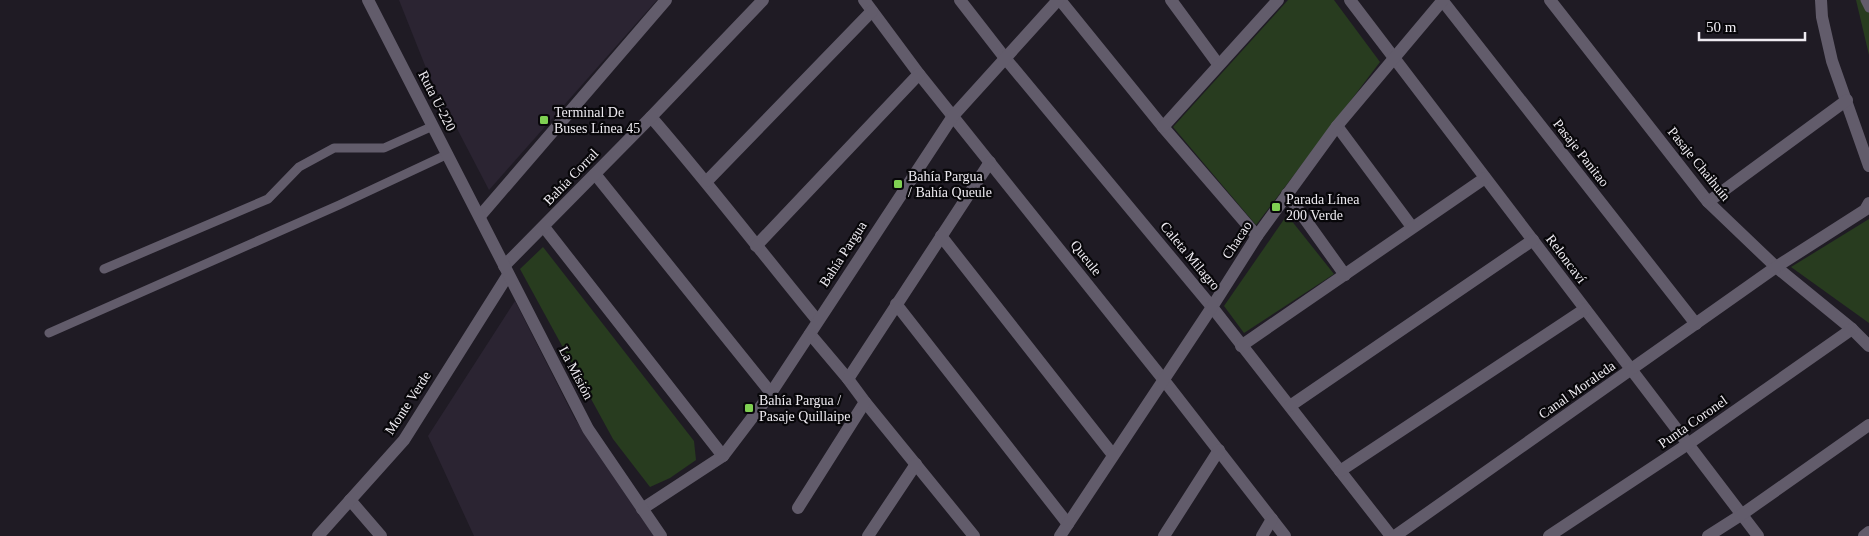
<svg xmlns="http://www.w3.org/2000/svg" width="1869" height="536" viewBox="0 0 1869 536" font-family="'Times New Roman',serif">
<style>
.built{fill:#2b2432}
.green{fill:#283c1f}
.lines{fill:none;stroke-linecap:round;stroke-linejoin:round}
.service{stroke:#625c6b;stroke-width:9}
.minor{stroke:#625c6b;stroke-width:12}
.tertiary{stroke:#625c6b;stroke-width:12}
.poi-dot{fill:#7fd052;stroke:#08070a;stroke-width:2}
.labels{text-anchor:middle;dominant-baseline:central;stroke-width:4.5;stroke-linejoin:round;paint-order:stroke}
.street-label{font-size:14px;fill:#eeebf1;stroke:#08070a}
.poi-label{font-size:14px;fill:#eeebf1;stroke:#08070a;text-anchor:start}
</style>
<rect width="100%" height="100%" fill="#1f1b24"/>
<!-- built -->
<g class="built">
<polygon points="399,0 657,0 489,190 428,73"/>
<polygon points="515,301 575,419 655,536 474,536 428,436"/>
</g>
<!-- green -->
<g class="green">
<polygon points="1288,0 1334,0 1380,62 1256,225 1173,127"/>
<polygon points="1856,0 1869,0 1869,55"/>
<polygon points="1287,215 1334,274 1244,333 1224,306"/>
<polygon points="1869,219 1869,323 1791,267"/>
<polygon points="543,247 694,441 696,460 670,478 650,487 613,439 520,269"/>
</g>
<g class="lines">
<!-- service -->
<g class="service">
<polyline points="1865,0 1869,8"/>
<polyline points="104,269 268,199 299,167 334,148 384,148 433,126"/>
<polyline points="49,333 339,205 448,154"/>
</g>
<!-- minor -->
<g class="minor">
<polyline points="864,0 919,74 1163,379 1285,536"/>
<polyline points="960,0 1005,58 1212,307 1391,536"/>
<polyline points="1060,0 1163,127 1257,236"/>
<polyline points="1171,0 1218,64"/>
<polyline points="1350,0 1758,536"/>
<polyline points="1442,0 1696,324"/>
<polyline points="1550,0 1708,202 1776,267 1852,329 1869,346"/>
<polyline points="1821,0 1822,17 1832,61 1869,166"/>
<path d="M651 117C709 184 762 253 817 320"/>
<polyline points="1337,126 1412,227"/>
<polyline points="1163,127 1278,0"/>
<polyline points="595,174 771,393"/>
<polyline points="707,181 872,11"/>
<polyline points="1287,194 1345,275"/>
<polyline points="1708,202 1847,100"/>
<polyline points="480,216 666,0"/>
<polyline points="544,227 723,456"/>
<polyline points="941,236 1113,455"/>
<polyline points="756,246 919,74"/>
<polyline points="504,266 651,117 763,0"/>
<polyline points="896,304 1068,524"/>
<polyline points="810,334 848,379 865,402 974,536"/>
<polyline points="1241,346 1485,178"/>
<polyline points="848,379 990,162"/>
<polyline points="1290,406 1533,240"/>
<polyline points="1340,471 1585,309"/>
<polyline points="350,500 381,536"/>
<polyline points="798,508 865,402"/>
<polyline points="642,509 723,456 771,393 953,116 1058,0"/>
<polyline points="318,536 404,440 508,275"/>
<polyline points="868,536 916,464"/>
<polyline points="1060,536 1212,307 1257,236 1337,126 1443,0"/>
<polyline points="1164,536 1219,450"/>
<polyline points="1262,536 1272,519"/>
<polyline points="1395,536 1776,267 1865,210 1869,203"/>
<polyline points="1549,536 1688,444 1852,329"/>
<polyline points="1708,536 1741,515 1869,425"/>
<polyline points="1864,536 1869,532"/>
</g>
<!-- tertiary -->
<polyline class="tertiary" points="368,0 588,429 661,536"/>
</g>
<!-- markers -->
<g class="poi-dot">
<rect x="539" y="115" width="10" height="10" rx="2.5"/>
<rect x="893" y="179" width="10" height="10" rx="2.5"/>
<rect x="1271" y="202" width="10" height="10" rx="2.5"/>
<rect x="744" y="403" width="10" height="10" rx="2.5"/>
</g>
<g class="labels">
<!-- street labels -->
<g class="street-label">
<text transform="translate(437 101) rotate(63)">Ruta U-220</text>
<text transform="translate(1581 153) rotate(52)">Pasaje Panitao</text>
<text transform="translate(1699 164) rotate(51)">Pasaje Chaihuín</text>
<text transform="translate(571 177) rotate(-46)">Bahía Corral</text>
<text transform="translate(1237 240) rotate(-57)">Chacao</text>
<text transform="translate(843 254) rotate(-57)">Bahía Pargua</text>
<text transform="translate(1190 256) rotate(50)">Caleta Milagro</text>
<text transform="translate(1086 258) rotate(51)">Queule</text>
<text transform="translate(1566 259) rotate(53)">Reloncaví</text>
<text transform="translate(576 373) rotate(62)">La Misión</text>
<text transform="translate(1577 390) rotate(-35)">Canal Moraleda</text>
<text transform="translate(408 403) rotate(-57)">Monte Verde</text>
<text transform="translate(1693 422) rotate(-35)">Punta Coronel</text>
</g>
<!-- poi labels -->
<g class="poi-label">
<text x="554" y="112">Terminal De<tspan x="554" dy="16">Buses Línea 45</tspan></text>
<text x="908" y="176">Bahía Pargua<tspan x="908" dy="16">/ Bahía Queule</tspan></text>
<text x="1286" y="199">Parada Línea<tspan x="1286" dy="16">200 Verde</tspan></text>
<text x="759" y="400">Bahía Pargua /<tspan x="759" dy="16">Pasaje Quillaipe</tspan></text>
</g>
</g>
<!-- scale -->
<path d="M1699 32v8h106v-8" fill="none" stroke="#eeebf1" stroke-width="2.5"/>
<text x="1706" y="32" font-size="15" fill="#eeebf1" stroke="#08070a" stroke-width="4" paint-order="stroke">50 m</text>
</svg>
